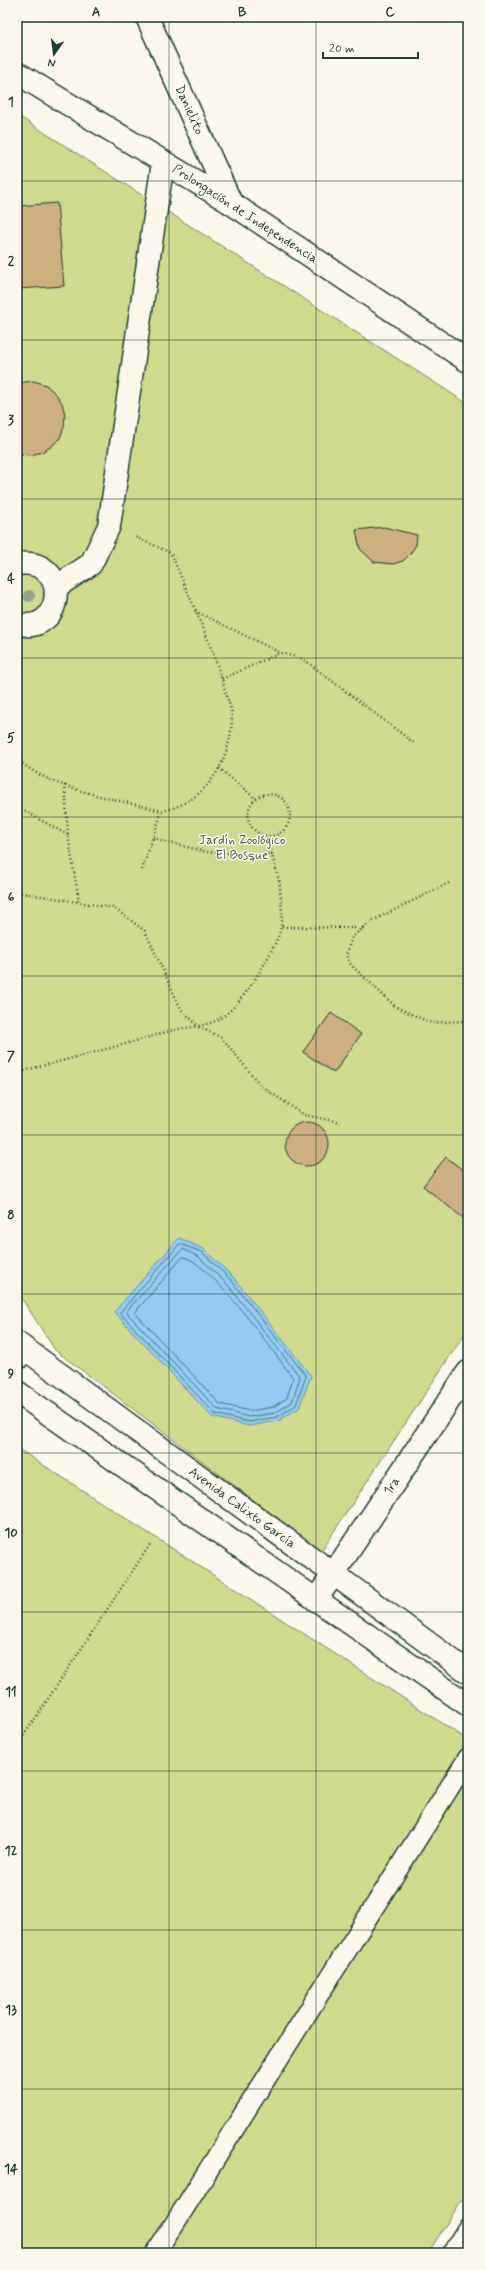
<svg xmlns="http://www.w3.org/2000/svg" width="485" height="2270" viewBox="0 0 485 2270" font-family="Mynerve,sans-serif">
<style>
.green{fill:#cfda8d;stroke:#778c60}
.water{fill:#92caf1;stroke:#6492a5}
.lines{fill:none;stroke-linecap:round;stroke-linejoin:round}
.shore{stroke:#4d7580;stroke-width:1}
.building{fill:#ceaf82;stroke:#1f3d34}
.lane-casing{stroke:#1f3d34;stroke-width:22}
.street-casing{stroke:#1f3d34;stroke-width:25}
.secondary-casing{stroke:#1f3d34;stroke-width:25}
.path{stroke:#1f3d34;stroke-width:2.5;stroke-dasharray:1 3;stroke-linecap:butt}
.lane{stroke:#fbf7ec;stroke-width:19}
.street{stroke:#fbf7ec;stroke-width:22}
.secondary{stroke:#fbf7ec;stroke-width:22}
.tree{fill:#95a291}
.grid{fill:none;stroke:#1f3d34;stroke-width:1;stroke-opacity:0.55}
.labels{text-anchor:middle;dominant-baseline:central;stroke-width:3;stroke-linejoin:round;paint-order:stroke}
.street-label{font-size:13px;fill:#1f3d34;stroke:#fbf7ec}
.park-label{font-size:13px;fill:#425c46;stroke:#fbf7ec}
.neatline{fill:none;stroke:#1f3d34;stroke-width:1.5}
.grid-label{font-size:13px;text-anchor:middle;font-weight:bold;fill:#1f3d34}
</style>
<rect width="100%" height="100%" fill="#fbf7ec"/>
<filter id="ink" filterUnits="userSpaceOnUse"><feTurbulence type="fractalNoise" baseFrequency=".025" numOctaves="2"/><feDisplacementMap in="SourceGraphic" scale="8" xChannelSelector="R" yChannelSelector="G"/><feConvolveMatrix kernelMatrix="1 2 1 2 8 2 1 2 1" color-interpolation-filters="sRGB"/></filter>
<g filter="url(#ink)">
<!-- green -->
<g class="green">
<polygon points="17,115 468,404 468,1329 321,1551 55,1350 17,1291"/>
<polygon points="17,1448 468,1740 468,2190 428,2253 17,2253"/>
</g>
<!-- water -->
<polygon class="water" points="179,1238 204,1249 234,1278 311,1376 299,1408 278,1421 249,1426 212,1417 114,1312"/>
<g class="lines">
<!-- shore -->
<g class="shore">
<polygon points="180,1244 202,1252 231,1280 306,1376 296,1405 277,1417 249,1422 215,1414 120,1313"/>
<polygon points="183,1249 199,1257 227,1284 300,1377 292,1402 275,1413 249,1417 217,1409 127,1313 127,1311"/>
<path d="M183 1257C209 1260 275 1354 293 1378L287 1398 273 1407 250 1411 220 1404 135 1313Z"/>
</g>
</g>
<!-- building -->
<g class="building">
<polygon points="57,203 64,286 17,289 17,206"/>
<polygon points="34,381 46,385 56,394 62,403 65,415 64,427 60,438 52,446 42,452 31,455 18,454 17,383"/>
<polygon points="384,527 417,535 416,545 410,554 403,561 393,564 374,562 360,549 356,530"/>
<polygon points="331,1013 361,1034 334,1073 303,1052"/>
<circle cx="307" cy="1144" r="22"/>
<polygon points="446,1157 468,1174 468,1222 423,1186"/>
</g>
<g class="lines">
<!-- lane casing -->
<g class="lane-casing">
<g id="lane">
<polyline points="17,1361 26,1351"/>
<polyline points="156,2253 468,1758"/>
</g>
</g>
<!-- street casing -->
<g class="street-casing">
<g id="street">
<polyline points="147,17 231,203"/>
<path d="M17 564C75 557 62 639 17 623"/>
<polyline points="56,587 91,564 109,526 163,162"/>
<polyline points="316,1600 468,1372"/>
<polyline points="454,2253 468,2230"/>
</g>
</g>
<!-- secondary casing -->
<g class="secondary-casing">
<g id="secondary">
<polyline points="17,73 231,203 468,361"/>
<polyline points="17,1343 468,1672"/>
<polyline points="17,1392 468,1705"/>
</g>
</g>
<!-- path -->
<g class="path">
<polyline points="195,611 281,653 303,659 414,743"/>
<polyline points="222,679 280,653"/>
<path d="M17 758C45 789 122 800 162 811 207 802 231 761 232 717 232 710 228 701 226 694 213 645 190 599 171 553L135 537"/>
<polyline points="219,768 256,799"/>
<polyline points="65,785 68,835 79,901"/>
<circle cx="269" cy="815" r="21"/>
<polyline points="17,811 24,811 68,835"/>
<polyline points="153,838 206,852 272,854"/>
<polyline points="142,870 162,811"/>
<polyline points="449,883 372,921 352,937 346,955 351,965 396,1007 431,1023 463,1021 468,1019"/>
<polyline points="17,892 114,908 145,931 181,1009 199,1027 222,1038 261,1086 304,1115 340,1122"/>
<polyline points="282,927 363,928"/>
<path d="M17 1074 30 1069C77 1057 123 1045 170 1031 188 1026 206 1028 222 1017 241 1006 277 948 281 927 284 915 280 892 279 879V881L267 835"/>
<polyline points="17,1746 151,1543"/>
</g>
<!-- lane -->
<use href="#lane" class="lane"/>
<!-- street -->
<use href="#street" class="street"/>
<!-- secondary -->
<use href="#secondary" class="secondary"/>
</g>
<!-- trees -->
<circle class="tree" cx="29" cy="596" r="6"/>
</g>
<!-- grid -->
<path class="grid" d="M169 17V2253M316 17V2253M17 181H468M17 340H468M17 499H468M17 658H468M17 817H468M17 976H468M17 1135H468M17 1294H468M17 1453H468M17 1612H468M17 1771H468M17 1930H468M17 2089H468"/>
<g class="labels">
<!-- street labels -->
<g class="street-label">
<text transform="translate(189 110) rotate(66)">Danielito</text>
<text transform="translate(245 214) rotate(33)">Prolongación de Independencia</text>
<text transform="translate(392 1486) rotate(-57)">1ra</text>
<text transform="translate(242 1508) rotate(36)">Avenida Calixto García</text>
</g>
<!-- park labels -->
<g class="park-label">
<text x="242" y="840">Jardín Zoológico<tspan x="242" dy="15">El Bosque</tspan></text>
</g>
</g>
<!-- margin -->
<rect width="485" height="2270" fill="none" stroke="#fbf7ec" stroke-width="44"/>
<!-- north arrow -->
<g transform="translate(54 54) rotate(194)" stroke="#fbf7ec" stroke-width="3" paint-order="stroke">
<path d="M0-3L7 15L0 10L-7 15Z" fill="#1f3d34"/>
<text y="-6" font-size="11" font-weight="bold" text-anchor="middle" fill="#1f3d34">N</text>
</g>
<!-- scale -->
<path d="M323 52v6h95v-6" fill="none" stroke="#1f3d34" stroke-width="2"/>
<text x="329" y="52" font-size="12" fill="#1f3d34" stroke="#fbf7ec" stroke-width="3" paint-order="stroke">20 m</text>
<rect x="22" y="22" width="441" height="2226" class="neatline"/>
<g class="grid-label">
<text x="96" y="16">A</text>
<text x="242" y="16">B</text>
<text x="390" y="16">C</text>
<text x="11" y="106">1</text>
<text x="11" y="265">2</text>
<text x="11" y="424">3</text>
<text x="11" y="583">4</text>
<text x="11" y="742">5</text>
<text x="11" y="901">6</text>
<text x="11" y="1060">7</text>
<text x="11" y="1219">8</text>
<text x="11" y="1378">9</text>
<text x="11" y="1537">10</text>
<text x="11" y="1696">11</text>
<text x="11" y="1855">12</text>
<text x="11" y="2014">13</text>
<text x="11" y="2173">14</text>
</g>
</svg>
